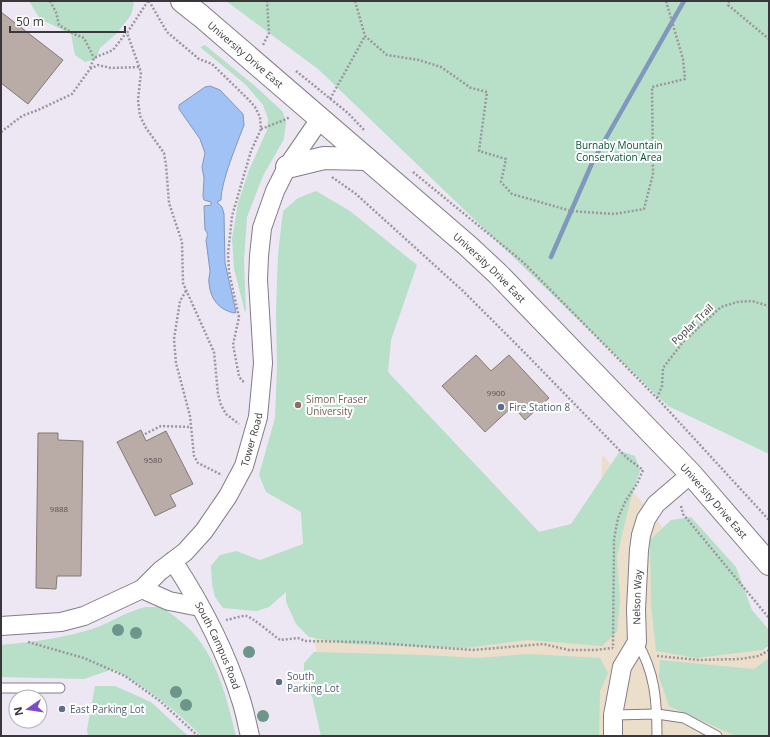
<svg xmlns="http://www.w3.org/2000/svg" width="770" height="737" viewBox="0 0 770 737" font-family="'Open Sans',sans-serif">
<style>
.commercial{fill:#ebdeca}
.green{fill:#b8dfc7}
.water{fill:#a0c2f4;stroke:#8198bd}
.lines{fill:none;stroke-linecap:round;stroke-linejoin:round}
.stream{stroke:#8198bd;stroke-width:4.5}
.building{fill:#b9aba5;stroke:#867973}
.service-casing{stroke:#827d88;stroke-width:11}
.minor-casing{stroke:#827d88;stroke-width:20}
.tertiary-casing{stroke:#827d88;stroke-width:24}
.path{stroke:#9b969f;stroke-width:2.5;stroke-dasharray:2 2;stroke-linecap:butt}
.service{stroke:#fff;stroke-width:9}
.minor{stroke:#fff;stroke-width:18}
.tertiary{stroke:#fff;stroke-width:22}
.tree{fill:#6c9689}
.education-dot{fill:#8d6e63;stroke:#fff;stroke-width:1.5}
.service-dot{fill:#5c6f8a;stroke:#fff;stroke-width:1.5}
.labels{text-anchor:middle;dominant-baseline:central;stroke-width:4;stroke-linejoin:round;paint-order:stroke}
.number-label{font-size:8px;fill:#5a5456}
.street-label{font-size:10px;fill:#3a373c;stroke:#fff}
.park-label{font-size:10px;fill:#035333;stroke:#fff}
.education-label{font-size:10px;fill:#785e54;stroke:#fff;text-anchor:start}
.service-label{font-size:10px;fill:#4e5e75;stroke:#fff;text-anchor:start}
</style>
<rect width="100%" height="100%" fill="#ede7f3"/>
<!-- commercial -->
<polygon class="commercial" points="602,454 769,655 769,736 335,736 308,612 599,622"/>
<!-- green -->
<g class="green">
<polygon points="29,1 132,1 134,3 131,15 116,34 100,48 96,59 85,62 75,55 71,34 40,19"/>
<polygon points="226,1 769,1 769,454 668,406 318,69"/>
<polygon points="205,45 255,86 280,109 283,112 286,122 284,139 263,176 247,217 244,261 246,310 245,312 234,269 232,238 238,203 249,170 267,130 268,119 263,105 246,85 200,47"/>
<polygon points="316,191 350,211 417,265 391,340 388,372 539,532 571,524 620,451 635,456 640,471 630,502 617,556 620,601 617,632 602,646 528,640 466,648 348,644 309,637 296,624 286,602 286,592 269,607 257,611 223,608 215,597 212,584 211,566 220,555 236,551 260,560 303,544 301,512 266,492 259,475 275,418 277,367 276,311 278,254 283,211 298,198"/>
<polygon points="691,517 736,567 752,610 769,630 769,646 762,650 696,658 656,651 651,604 650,540 671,520"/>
<path d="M146 607C150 607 154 607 158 607 166 609 173 615 179 620 215 647 226 695 236 736H201C175 709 146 687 113 669L84 679 1 677V645C33 642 64 638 95 628 112 622 127 611 146 607Z"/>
<polygon points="314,652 425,655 478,658 528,654 600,658 608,673 600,691 599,736 321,736 312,696 304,688 304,663"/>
<polygon points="769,658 769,736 736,736 669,706 659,677 660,660 754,669"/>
<polygon points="95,686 115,686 151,702 188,736 88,736 87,730"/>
</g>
<!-- water -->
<path class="water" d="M210 86 220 90 243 114 244 125C237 144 221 181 221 200L217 202 222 207 224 214 225 263 236 312 235 313C220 311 210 299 209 283 208 279 210 275 210 271 209 261 207 250 206 240 208 235 208 233 205 230L204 206 211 205V202L204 200 203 196 204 178 202 167 205 153 200 139 179 109V105L205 87Z"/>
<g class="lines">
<!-- stream -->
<polyline class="stream" points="551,257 593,161 684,1"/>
</g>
<!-- building -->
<g class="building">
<polygon points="1,12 63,60 28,104 1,83"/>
<polygon points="476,355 491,371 509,355 549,398 525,420 513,406 485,432 442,386"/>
<polygon points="141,430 146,441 166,431 193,484 170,495 176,506 155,516 117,442"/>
<polygon points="38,433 58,433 58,440 83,441 81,576 57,576 56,589 36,588"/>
</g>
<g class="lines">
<!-- service casing -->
<g class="service-casing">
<g id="service">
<path d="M637 642C655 672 657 701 657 736"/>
<polyline points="1,688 60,688"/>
<polyline points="613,715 657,714 684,718 717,736"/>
</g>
</g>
<!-- minor casing -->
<g class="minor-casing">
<g id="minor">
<path id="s1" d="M173 561C201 604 226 651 241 700 245 712 247 724 250 736"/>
<polyline points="142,589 169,601 200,607"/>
<path id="s2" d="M1 626 61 622 84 616 142 589 160 571 185 552 204 531 228 496 244 466 258 417 263 363 258 280 259 256 262 228 275 191 287 167 320 119"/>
<path id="s3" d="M613 736V715L622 667 637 642 636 609 639 550 641 535 646 519 656 504 691 474"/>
</g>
</g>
<!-- tertiary casing -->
<g class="tertiary-casing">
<g id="tertiary">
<path id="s4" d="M182 1 201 16 468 246 498 274 691 474 769 564"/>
<polyline points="287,167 324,158 367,159"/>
</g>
</g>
<!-- path -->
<g class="path">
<polyline points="50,1 56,12 59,25 74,34 84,38 94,58"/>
<polyline points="148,1 127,33 141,72 138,100 140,116 146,128 164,153 166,165 169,203 182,242 183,283 214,352 218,394 221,405 226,414 239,424"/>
<polyline points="149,1 167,32 199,59 212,64 249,100 255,107 260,117 261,129 251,151 232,216 228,254 229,272 239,317 233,345 239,376 242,381 246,382"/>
<polyline points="355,1 365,36 387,55 419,60 441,67 471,88 487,92 479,151 506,159 501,182 512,194 571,211 614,214 644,209 653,174 652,87 685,79 683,59 666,1"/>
<polyline points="729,1 728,5 769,39"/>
<polyline points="263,45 269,33 267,1"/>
<polyline points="90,68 94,58 113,50 126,33"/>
<polyline points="296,71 348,113 365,131"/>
<polyline points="330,99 365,36"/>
<polyline points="261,129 284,120 290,117"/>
<polyline points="1,132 22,116 38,110 72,94 90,69 98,65 111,68 140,67"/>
<polyline points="413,172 523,262 657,398 769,520"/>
<polyline points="332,177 356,194 463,291 525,353 627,458 643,470 637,484 626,500 618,518 614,539 613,648"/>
<polyline points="186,291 180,301 174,339 176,363 190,416 194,456 198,463 222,475"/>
<polyline points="657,398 662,386 663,368 683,342 721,307 737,302 752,301 769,306"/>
<polyline points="145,434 161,426 191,427"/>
<polyline points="681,506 683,514 692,525 769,618"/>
<path d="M226 620C232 619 239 616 246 616 251 616 274 636 280 640L298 638 305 641 364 642 473 650 543 644 569 650H595L613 648"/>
<polyline points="28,642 84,658 125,676 160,701 198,736"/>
<polyline points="657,656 699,660 740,659 759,656 769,650"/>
</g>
<!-- service -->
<use href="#service" class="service"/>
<!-- minor -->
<use href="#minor" class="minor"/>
<!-- tertiary -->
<use href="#tertiary" class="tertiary"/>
</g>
<!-- trees -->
<g class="tree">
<circle cx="118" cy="630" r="6"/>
<circle cx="136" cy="633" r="6"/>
<circle cx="249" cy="652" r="6"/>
<circle cx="176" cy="692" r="6"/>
<circle cx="186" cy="705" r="6"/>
<circle cx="263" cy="716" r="6"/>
</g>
<!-- markers -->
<circle class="education-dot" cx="298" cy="405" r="4"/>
<g class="service-dot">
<circle cx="501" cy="407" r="4"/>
<circle cx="279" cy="682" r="4"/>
<circle cx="62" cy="709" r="4"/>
</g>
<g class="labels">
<!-- number labels -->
<g class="number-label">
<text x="496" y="392">9900</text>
<text x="153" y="459">9580</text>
<text x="59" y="508">9888</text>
</g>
<!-- street labels -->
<g class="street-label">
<text stroke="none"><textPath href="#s4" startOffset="83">University Drive East</textPath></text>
<text stroke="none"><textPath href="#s4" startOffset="407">University Drive East</textPath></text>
<text transform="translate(692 324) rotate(-44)">Poplar Trail</text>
<text stroke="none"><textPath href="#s2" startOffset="337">Tower Road</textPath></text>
<text stroke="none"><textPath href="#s4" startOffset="731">University Drive East</textPath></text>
<text stroke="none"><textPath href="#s3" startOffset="144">Nelson Way</textPath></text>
<text stroke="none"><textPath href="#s1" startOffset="96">South Campus Road</textPath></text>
</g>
<!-- park labels -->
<g class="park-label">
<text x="619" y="145">Burnaby Mountain<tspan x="619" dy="12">Conservation Area</tspan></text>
</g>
<!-- education labels -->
<g class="education-label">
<text x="306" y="399">Simon Fraser<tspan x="306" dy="12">University</tspan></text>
</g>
<!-- service labels -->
<g class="service-label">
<text x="509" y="407">Fire Station 8</text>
<text x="287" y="676">South<tspan x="287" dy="12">Parking Lot</tspan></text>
<text x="70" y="709">East Parking Lot</text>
</g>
</g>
<!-- border -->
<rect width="770" height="737" fill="none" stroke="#3a373c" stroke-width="4"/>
<!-- north arrow -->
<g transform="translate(28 709) rotate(257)"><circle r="19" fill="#ffffff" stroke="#b0afb1"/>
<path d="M0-3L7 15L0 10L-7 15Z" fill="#7e4dc5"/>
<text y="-6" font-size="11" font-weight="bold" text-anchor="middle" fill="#3a373c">N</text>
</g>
<!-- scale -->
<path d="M10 26v6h115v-6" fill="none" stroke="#3a373c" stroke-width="2"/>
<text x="16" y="26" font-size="12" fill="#3a373c" stroke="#ffffff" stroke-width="3" paint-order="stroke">50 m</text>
</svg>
